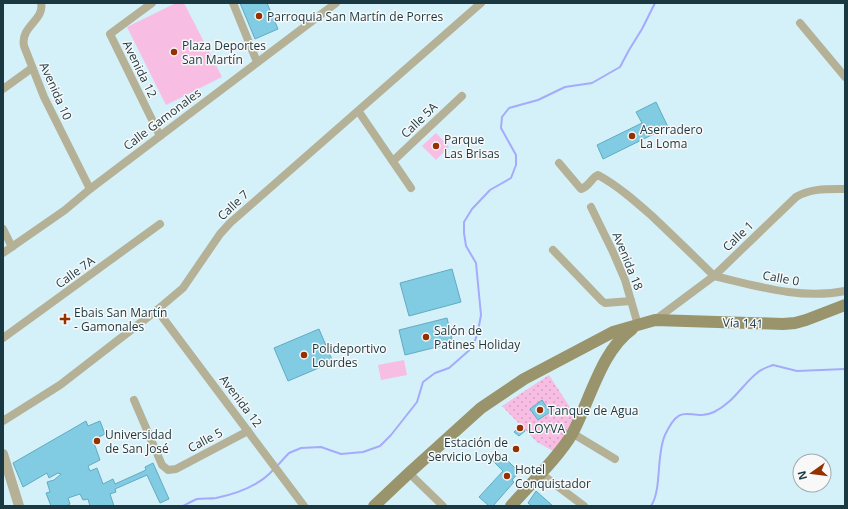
<svg xmlns="http://www.w3.org/2000/svg" width="848" height="509" viewBox="0 0 848 509" font-family="'Open Sans',sans-serif">
<style>
.grass{fill:url(#grass-dots);fill-rule:evenodd}
.garden{fill:#f7bde3}
.lines{fill:none;stroke-linecap:round;stroke-linejoin:round}
.stream{stroke:#a5abfa;stroke-width:2}
.building{fill:#81cce3;stroke:#61abc2}
.minor{stroke:#b5b196;stroke-width:8}
.tertiary{stroke:#b5b196;stroke-width:10}
.secondary{stroke:#9a946c;stroke-width:12}
.poi-dot{fill:#953000;stroke:#f8f8f8;stroke-width:1.5}
.labels{text-anchor:middle;dominant-baseline:central;stroke-width:3;stroke-linejoin:round;paint-order:stroke}
.poi-label{font-size:12px;fill:#193842;stroke:#f8f8f8;text-anchor:start}
.street-label{font-size:12px;fill:#193842;stroke:#f8f8f8}
</style>
<defs>
<pattern id="grass-dots" width="8" height="8" patternUnits="userSpaceOnUse"><rect width="8" height="8" fill="#f7bde3"/><path d="M2 2h.1M6 6h.1" fill="none" stroke="#d3a3c4" stroke-width="1.8" stroke-linecap="round"/></pattern>
</defs>
<rect width="100%" height="100%" fill="#d4f1fa"/>
<!-- grass -->
<path class="grass" d="M549 375 575 415 562 440 553 451 537 442 502 406ZM542 401 550 412 539 420 530 409Z"/>
<!-- garden -->
<g class="garden">
<polygon points="176,3 184,3 222,77 166,105 127,27"/>
<polygon points="436,133 449,147 436,160 422,146"/>
<polygon points="404,360 407,375 381,380 378,365"/>
</g>
<g class="lines">
<!-- stream -->
<g class="stream">
<polyline points="277,466 289,453 301,448 321,447 341,454 363,452 380,446 391,435 417,402 423,382 435,373 449,368 473,347 478,331 481,315 476,263 466,246 464,233 464,222 472,209 490,190 511,178 516,165 516,155 501,128 502,117 509,108 538,100 565,87 592,83 620,67 629,50 642,29 655,3"/>
<path d="M183 506C187 504 192 501 197 499 203 498 210 499 216 498 236 494 260 485 274 469"/>
<path d="M651 506C662 490 656 454 665 435 682 398 690 423 714 412 733 403 742 385 757 373 761 369 768 367 773 365L797 371 845 369"/>
</g>
</g>
<!-- building -->
<g class="building">
<polygon points="240,3 267,3 278,29 255,39"/>
<polygon points="656,102 668,127 603,159 597,145 642,123 636,112"/>
<polygon points="452,269 461,302 409,316 400,283"/>
<polygon points="447,318 453,343 405,355 399,330"/>
<polygon points="319,329 333,362 288,381 274,348"/>
<polygon points="542,400 550,412 538,420 530,409"/>
<polygon points="86,421 88,426 100,421 105,434 93,440 100,460 88,466 90,471 97,468 103,484 113,479 115,484 146,470 145,467 153,463 169,499 160,503 147,475 115,489 116,492 110,494 114,506 90,506 88,499 83,500 80,494 68,498 70,504 66,506 51,506 46,493 50,492 47,482 54,480 61,474 58,473 49,478 47,473 23,487 13,463"/>
<polygon points="521,425 525,431 519,436 514,432"/>
<polygon points="500,453 519,472 512,480 514,482 493,506 489,506 479,497 503,471 493,461"/>
<polygon points="536,491 553,506 532,506 528,503"/>
</g>
<g class="lines">
<!-- minor -->
<g class="minor">
<path d="M41 3C45 20 20 26 24 46L44 97 90 189"/>
<polyline points="152,3 110,34 160,136"/>
<polyline points="233,3 257,62"/>
<polyline points="800,23 845,77"/>
<polyline points="3,89 32,68"/>
<polyline points="359,112 411,188"/>
<polyline points="393,161 462,96"/>
<path d="M559 163 581 189C589 187 591 178 598 175 618 186 635 201 652 216 673 236 694 256 714 276"/>
<polyline points="591,207 613,252 625,280 638,325"/>
<polyline points="3,229 12,247"/>
<polyline points="553,250 602,301 605,303 631,301"/>
<polyline points="3,253 65,210 90,189 336,3"/>
<path d="M714 276C757 286 801 300 845 291"/>
<polyline points="157,310 304,506"/>
<path d="M655 320 714 276 796 197C811 188 828 189 845 189"/>
<polyline points="3,338 160,224"/>
<polyline points="134,400 162,465 168,470 176,469 248,431"/>
<polyline points="3,421 60,385 157,310 183,288 220,234 230,223 481,3"/>
<polyline points="572,433 615,459"/>
<polyline points="409,473 443,506"/>
<polyline points="540,473 584,506"/>
</g>
<!-- tertiary -->
<polyline class="tertiary" points="3,454 19,506"/>
<!-- secondary -->
<g class="secondary">
<polyline points="374,506 409,473 481,408 524,379 613,332 655,320 783,324 795,323 806,320 845,305"/>
<path d="M511 506C530 484 558 458 572 434 590 401 601 351 632 329"/>
</g>
</g>
<!-- markers -->
<g class="poi-dot">
<circle cx="259" cy="16" r="4"/>
<circle cx="174" cy="52" r="4"/>
<circle cx="632" cy="136" r="4"/>
<circle cx="436" cy="146" r="4"/>
<path d="M63 313h4v4h4v4h-4v4h-4v-4h-4v-4h4z"/>
<circle cx="426" cy="337" r="4"/>
<circle cx="304" cy="355" r="4"/>
<circle cx="540" cy="410" r="4"/>
<circle cx="520" cy="428" r="4"/>
<circle cx="97" cy="441" r="4"/>
<circle cx="516" cy="449" r="4"/>
<circle cx="507" cy="476" r="4"/>
</g>
<g class="labels">
<!-- poi labels -->
<g class="poi-label">
<text x="267" y="16">Parroquia San Martín de Porres</text>
<text x="182" y="45">Plaza Deportes<tspan x="182" dy="14">San Martín</tspan></text>
<text x="640" y="129">Aserradero<tspan x="640" dy="14">La Loma</tspan></text>
<text x="444" y="139">Parque<tspan x="444" dy="14">Las Brisas</tspan></text>
<text x="74" y="312">Ebais San Martín<tspan x="74" dy="14">- Gamonales</tspan></text>
<text x="434" y="330">Salón de<tspan x="434" dy="14">Patines Holiday</tspan></text>
<text x="312" y="348">Polideportivo<tspan x="312" dy="14">Lourdes</tspan></text>
<text x="548" y="410">Tanque de Agua</text>
<text x="528" y="428">LOYVA</text>
<text x="105" y="434">Universidad<tspan x="105" dy="14">de San José</tspan></text>
<text x="508" y="442" text-anchor="end">Estación de<tspan x="508" dy="14">Servicio Loyba</tspan></text>
<text x="515" y="469">Hotel<tspan x="515" dy="14">Conquistador</tspan></text>
</g>
<!-- street labels -->
<g class="street-label">
<text transform="translate(140 69) rotate(64)">Avenida 12</text>
<text transform="translate(56 91) rotate(66)">Avenida 10</text>
<text transform="translate(162 119) rotate(-37)">Calle Gamonales</text>
<text transform="translate(419 120) rotate(-44)">Calle 5A</text>
<text transform="translate(233 205) rotate(-43)">Calle 7</text>
<text transform="translate(738 236) rotate(-44)">Calle 1</text>
<text transform="translate(628 261) rotate(68)">Avenida 18</text>
<text transform="translate(75 272) rotate(-36)">Calle 7A</text>
<text transform="translate(781 278) rotate(10)">Calle 0</text>
<text transform="translate(743 323) rotate(2)">Vía 141</text>
<text transform="translate(241 401) rotate(53)">Avenida 12</text>
<text transform="translate(205 440) rotate(-28)">Calle 5</text>
</g>
</g>
<!-- border -->
<rect width="848" height="509" fill="none" stroke="#193842" stroke-width="8"/>
<!-- north arrow -->
<g transform="translate(812 473) rotate(256)"><circle r="19" fill="#f8f8f8" stroke="#9fabaf"/>
<path d="M0-3L7 15L0 10L-7 15Z" fill="#953000"/>
<text y="-6" font-size="11" font-weight="bold" text-anchor="middle" fill="#193842">N</text>
</g>
</svg>
